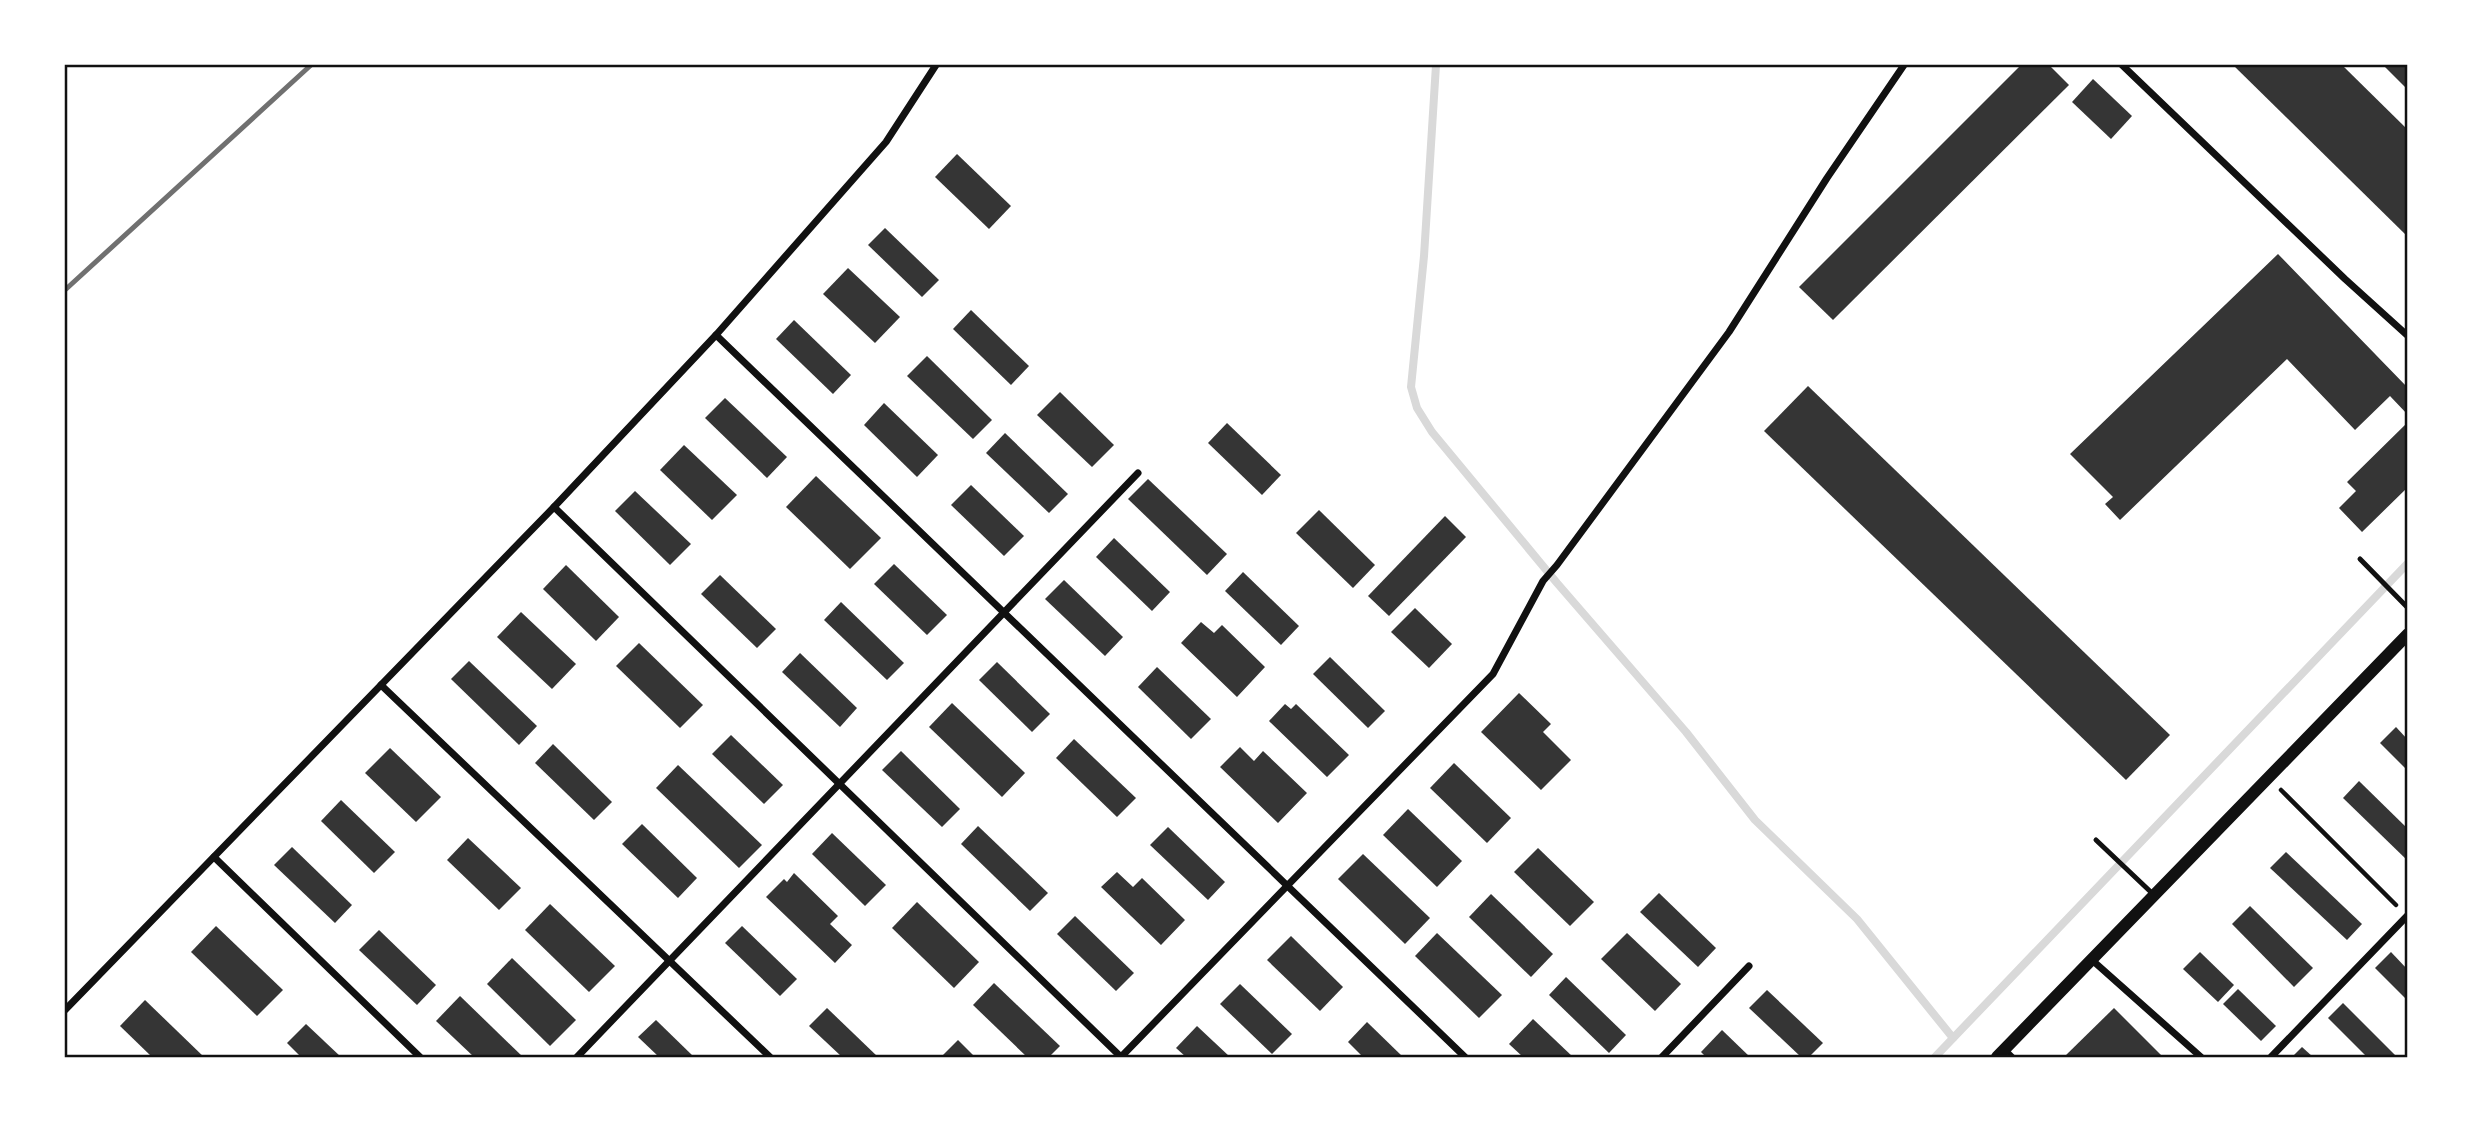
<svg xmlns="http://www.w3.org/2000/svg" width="2473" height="1122" viewBox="0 0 2473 1122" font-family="Signika,sans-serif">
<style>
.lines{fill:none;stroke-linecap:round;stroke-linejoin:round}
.stream{stroke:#d9d9d9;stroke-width:8}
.building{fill:#353535}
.path{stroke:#111;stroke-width:4.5}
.service{stroke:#111;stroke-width:5}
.minor{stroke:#111;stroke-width:7}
.tertiary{stroke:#111;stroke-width:12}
.rail{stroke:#707070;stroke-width:5}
.neatline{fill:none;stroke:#111;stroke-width:2.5}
</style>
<rect width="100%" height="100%" fill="#fff"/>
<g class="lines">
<!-- stream -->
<g class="stream">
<polyline points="1436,65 1424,256 1411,387 1417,408 1432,432 1557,583 1686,732 1755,820 1857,919 1953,1038"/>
<polyline points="1935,1057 2408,563"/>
</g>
</g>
<!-- building -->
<g class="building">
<polygon points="2021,65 2049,65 2069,85 1833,320 1799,287"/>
<polygon points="2233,65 2342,65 2408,130 2408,237"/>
<polygon points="2383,65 2408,65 2408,90"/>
<polygon points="2093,79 2132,116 2111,139 2072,102"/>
<polygon points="957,154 1011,206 989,229 935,177"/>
<polygon points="885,228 939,280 922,297 868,245"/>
<polygon points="2278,254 2408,388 2408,415 2390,396 2355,430 2287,359 2120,520 2105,504 2113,497 2070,454"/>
<polygon points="848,268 900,317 875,343 823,294"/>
<polygon points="971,310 1029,366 1011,385 953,329"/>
<polygon points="794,320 851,375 833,394 776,339"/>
<polygon points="927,356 992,420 973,439 907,376"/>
<polygon points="1808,386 2170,735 2126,780 1764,431"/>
<polygon points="1060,392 1114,445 1092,467 1037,415"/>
<polygon points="725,398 787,457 767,478 705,418"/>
<polygon points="884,403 938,455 917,477 864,425"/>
<polygon points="2408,422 2408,487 2362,532 2339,508 2356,491 2347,482"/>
<polygon points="1227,423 1281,475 1262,495 1208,443"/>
<polygon points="1005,433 1068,494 1049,513 986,453"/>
<polygon points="684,445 737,495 712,520 660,470"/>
<polygon points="816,476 881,538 850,569 786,507"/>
<polygon points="1148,479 1227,554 1207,575 1128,499"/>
<polygon points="971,485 1024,536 1004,556 951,505"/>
<polygon points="635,491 691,544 670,565 615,511"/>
<polygon points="1319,510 1375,565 1353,588 1296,533"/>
<polygon points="1445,516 1466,537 1389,616 1368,596"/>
<polygon points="1114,538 1170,592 1152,611 1096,557"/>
<polygon points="894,564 947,615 927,635 874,584"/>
<polygon points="566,565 619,617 596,641 543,589"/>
<polygon points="1243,572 1299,626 1281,645 1225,591"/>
<polygon points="720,575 776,629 757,648 701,594"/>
<polygon points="1064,580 1123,637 1105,656 1045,599"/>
<polygon points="841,602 904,663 887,680 824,620"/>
<polygon points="1415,608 1452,644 1429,668 1391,632"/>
<polygon points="521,612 576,664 552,689 497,637"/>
<polygon points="1201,622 1214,633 1222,625 1265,667 1237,697 1181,643"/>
<polygon points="639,643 703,705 680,728 616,666"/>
<polygon points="800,653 857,708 840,727 782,672"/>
<polygon points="1330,657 1385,711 1368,728 1313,674"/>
<polygon points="469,661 537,726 519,745 451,679"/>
<polygon points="997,662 1050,714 1032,732 979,680"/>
<polygon points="1157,667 1211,719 1191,739 1138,687"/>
<polygon points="1519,693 1551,724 1543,732 1571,760 1541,790 1481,732"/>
<polygon points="952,703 1025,773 1002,797 929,727"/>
<polygon points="1285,704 1291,709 1296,704 1349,755 1327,777 1269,721"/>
<polygon points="2396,727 2408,740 2408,771 2380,743"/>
<polygon points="731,735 783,785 764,804 712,754"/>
<polygon points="1074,739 1136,798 1117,817 1056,758"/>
<polygon points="553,744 612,802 594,820 535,763"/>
<polygon points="1240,747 1254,761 1263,751 1307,793 1278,823 1220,767"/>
<polygon points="390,748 441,797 416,822 365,773"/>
<polygon points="901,751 960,809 942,827 882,770"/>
<polygon points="1454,763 1511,818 1487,843 1430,788"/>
<polygon points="678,765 762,845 739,868 656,788"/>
<polygon points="2359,781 2408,829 2408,861 2343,798"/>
<polygon points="341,800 395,852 374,873 321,821"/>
<polygon points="1408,809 1462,861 1437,887 1383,835"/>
<polygon points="642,824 697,878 678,898 622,844"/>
<polygon points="978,826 1048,893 1030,911 961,844"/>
<polygon points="1168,827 1225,882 1208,900 1150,845"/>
<polygon points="832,833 886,885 865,906 812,854"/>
<polygon points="468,838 521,888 499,910 447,860"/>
<polygon points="292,847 352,905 335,923 274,865"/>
<polygon points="1538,848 1594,902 1570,926 1514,872"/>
<polygon points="2286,852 2362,924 2347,940 2270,868"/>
<polygon points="1363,854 1430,918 1405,944 1338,879"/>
<polygon points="1117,872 1133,887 1142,878 1185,920 1161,945 1101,887"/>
<polygon points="794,873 838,916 830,924 852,945 835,963 766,897 784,879 787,882"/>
<polygon points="1659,893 1716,948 1698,967 1640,912"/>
<polygon points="1491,894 1553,954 1531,977 1469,917"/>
<polygon points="917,902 979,962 954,988 892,928"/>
<polygon points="550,904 615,966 589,992 525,930"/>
<polygon points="2250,906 2313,968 2294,987 2232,924"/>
<polygon points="1075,916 1134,973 1116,991 1057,934"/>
<polygon points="216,926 283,990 257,1016 191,952"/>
<polygon points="742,926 797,979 780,996 725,943"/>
<polygon points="379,930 436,985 417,1005 359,950"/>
<polygon points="1437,933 1502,995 1479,1018 1415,956"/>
<polygon points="1627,933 1681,984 1655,1011 1601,959"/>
<polygon points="1291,936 1343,987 1320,1011 1267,960"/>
<polygon points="2200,952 2234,985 2218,1002 2183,969"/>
<polygon points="2391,952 2408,970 2408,1001 2375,968"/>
<polygon points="512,958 576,1020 550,1046 487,984"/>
<polygon points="1566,977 1626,1035 1609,1053 1549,995"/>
<polygon points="994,983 1060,1046 1049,1057 1027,1057 973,1005"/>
<polygon points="1240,984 1292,1034 1272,1054 1220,1004"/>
<polygon points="2238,989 2276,1026 2261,1041 2223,1004"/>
<polygon points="1767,990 1823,1043 1809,1057 1801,1057 1749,1008"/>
<polygon points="460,996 523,1057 474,1057 436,1021"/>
<polygon points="145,1000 204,1057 152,1057 120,1026"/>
<polygon points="2343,1003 2397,1057 2367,1057 2328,1018"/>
<polygon points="827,1008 878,1057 842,1057 809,1026"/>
<polygon points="2114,1008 2163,1057 2064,1057"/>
<polygon points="1533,1019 1573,1057 1523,1057 1509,1044"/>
<polygon points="656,1020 694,1057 659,1057 638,1037"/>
<polygon points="1367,1022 1403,1057 1363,1057 1348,1042"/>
<polygon points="306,1024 341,1057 301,1057 287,1043"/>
<polygon points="1197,1026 1230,1057 1186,1057 1176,1048"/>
<polygon points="1722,1030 1750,1057 1706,1057 1701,1052"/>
<polygon points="958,1040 975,1057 941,1057"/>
<polygon points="2302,1047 2313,1057 2292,1057"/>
</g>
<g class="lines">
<!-- path -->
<polyline class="path" points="2281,790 2396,905"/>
<!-- service -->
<g class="service">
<polyline points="2360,559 2408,608"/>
<polyline points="2096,840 2154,895"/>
<polyline points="2005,1049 2013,1057"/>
</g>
<!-- minor -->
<g class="minor">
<polyline points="2122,65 2345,279 2408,336"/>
<polyline points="716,335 1465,1057"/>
<polyline points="554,507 1121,1057"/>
<polyline points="381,685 770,1057"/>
<polyline points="214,857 420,1057"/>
<polyline points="2092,960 2201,1057"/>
<polyline points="65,1010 554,507 716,335 886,142 936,65"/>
<polyline points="577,1057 1138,473"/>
<polyline points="1121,1057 1493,674 1543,581 1557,565 1729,332 1827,178 1904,65"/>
<polyline points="1662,1057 1749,966"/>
<polyline points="2271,1057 2408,915"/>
</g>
<!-- tertiary -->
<polyline class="tertiary" points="1997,1057 2408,634"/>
<!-- rail -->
<polyline class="rail" points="65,290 311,65"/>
</g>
<!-- border -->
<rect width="2473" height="1122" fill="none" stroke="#ffffff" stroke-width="133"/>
<rect x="66" y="66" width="2340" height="990" class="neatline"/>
</svg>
